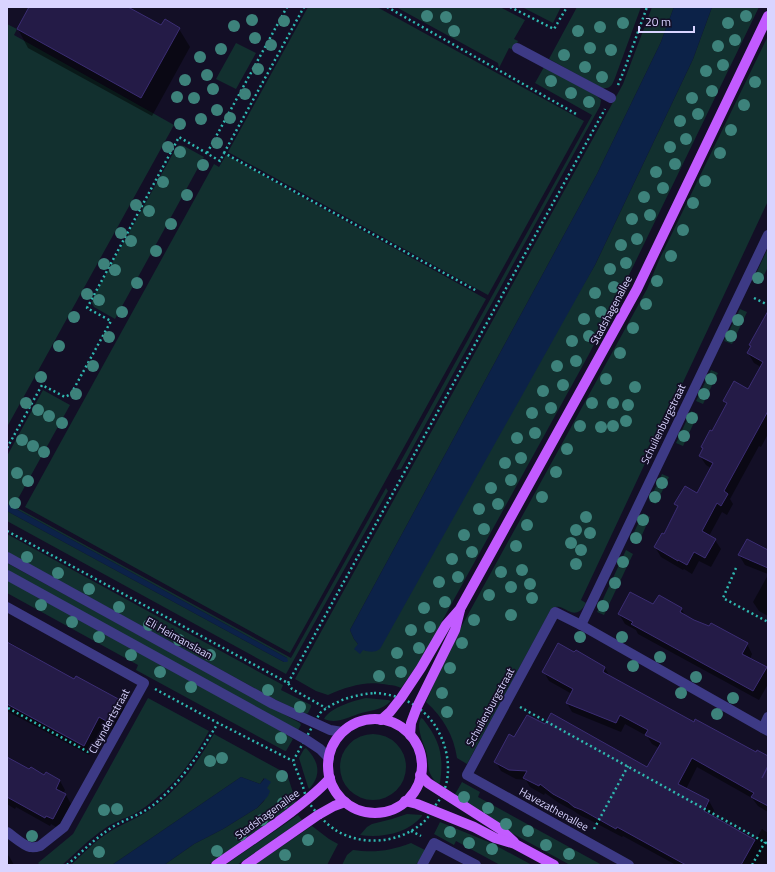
<svg xmlns="http://www.w3.org/2000/svg" width="775" height="872" viewBox="0 0 775 872" font-family="'Titillium Web',sans-serif">
<style>
.green{fill:#12302f}
.water{fill:#0c2248}
.shadow{fill:#0007}
.building{fill:#241b47;stroke:#3b2d73}
.lines{fill:none;stroke-linecap:round;stroke-linejoin:round}
.path{stroke:#2fb8b0;stroke-width:2.5;stroke-dasharray:2 3;stroke-linecap:butt}
.minor{stroke:#3d3a85;stroke-width:10}
.major{stroke:#c25bff;stroke-width:10}
.tree{fill:#3d827b}
.labels{text-anchor:middle;dominant-baseline:central;stroke-width:3.5;stroke-linejoin:round;paint-order:stroke}
.street-label{font-size:11px;fill:#d9d4ff;stroke:#130f26}
</style>
<rect width="100%" height="100%" fill="#130f26"/>
<!-- green -->
<g class="green">
<polygon points="308,7 377,7 584,121 488,295 228,152"/>
<polygon points="396,7 500,7 525,20 514,39 518,41 514,50 509,48 499,68 498,63"/>
<polygon points="522,7 561,7 553,23"/>
<path d="M577 7H641L615 78C612 85 611 89 602 88L549 59Z"/>
<path d="M652 7H674L661 42 597 174 350 630 354 639 358 644 360 653 363 649 367 651 595 265 693 59 712 7H759L612 310 588 356 441 623 442 624 418 664 401 688C397 686 393 685 389 685 366 680 349 686 328 695L316 691 295 679 623 84Z"/>
<polygon points="7,24 17,29 14,35 174,125 7,427"/>
<path d="M768 36V201L581 600 586 603C575 624 565 604 556 607 553 608 552 609 550 611L467 764 457 758C454 736 443 717 426 702L449 649 630 320 647 289 659 260Z"/>
<polygon points="236,43 256,53 236,89 216,79"/>
<polygon points="544,67 597,96 601,100 600,106 401,469 396,470 592,115 535,83"/>
<polygon points="179,145 184,146 204,157 115,319 94,307 92,303 93,298 176,148"/>
<polygon points="226,155 486,299 290,653 25,507 214,164 219,167"/>
<polygon points="768,248 768,267 760,283 753,280"/>
<polygon points="740,309 747,312 732,344 724,341"/>
<polygon points="711,370 718,373 703,404 696,401"/>
<polygon points="43,390 70,405 14,506 291,658 386,488 388,491 286,674 7,521 7,511 284,662 287,662 287,658 7,504 7,456"/>
<polygon points="691,411 698,414 683,446 676,443"/>
<polygon points="662,474 669,477 656,504 649,501"/>
<polygon points="643,513 650,517 638,544 630,541"/>
<polygon points="7,534 283,685 281,690 311,705 311,707 308,713 306,714 276,700 7,552"/>
<polygon points="626,550 633,554 604,615 597,612"/>
<polygon points="7,563 300,723 301,725 298,730 7,570"/>
<polygon points="7,580 280,730 293,739 286,751 285,751 136,670 138,665 7,593"/>
<path d="M148 698 209 731C193 759 180 779 154 800 148 805 141 810 134 814 124 819 113 822 104 829 89 839 76 853 62 865H40L38 863 73 834Z"/>
<path d="M366 698 388 700 391 701C381 711 370 710 358 714 347 718 336 724 324 719 331 707 353 701 366 698Z"/>
<path d="M421 718 423 719C440 741 444 755 440 783L438 784C434 781 431 776 429 771 428 766 428 761 427 755 425 745 415 729 421 718Z"/>
<circle cx="373" cy="767" r="33"/>
<path d="M214 734 287 774 296 802 271 822 208 865H164L194 844 223 829 257 808 264 801 267 788 264 778 260 784 241 777 112 865H71C85 852 99 837 116 828 129 821 142 816 154 807 182 786 196 764 214 734Z"/>
<path d="M306 748C319 761 322 775 309 789L308 787 299 758 304 749Z"/>
<polygon points="462,782 480,792 478,797 602,865 570,865 495,824 454,796"/>
<path d="M407 814 422 815V816C407 834 381 838 360 835L367 827 372 824 392 819Z"/>
<polygon points="298,815 302,820 237,865 225,865"/>
<polygon points="440,822 491,843 532,865 500,865 456,841 454,845 434,834"/>
<polygon points="312,826 329,839 338,844 327,865 254,865"/>
<path d="M411 843 425 850 416 865H342L347 855 353 850C374 853 390 851 411 843Z"/>
</g>
<!-- water -->
<g class="water">
<path d="M674 7H712L693 59 595 265 380 649C374 653 369 652 363 650L360 654 354 649 358 644 354 639 350 630 597 174 661 42Z"/>
<polygon points="7,504 287,658 288,661 287,662 284,662 7,511"/>
<polygon points="241,777 260,784 265,778 271,782 267,788 270,791 268,796 257,808 223,829 194,844 164,865 112,865"/>
</g>
<!-- shadow -->
<g class="shadow">
<polygon points="30,7 126,7 162,27 179,29 190,47 152,116 28,48 18,29"/>
<polygon points="768,313 768,434 761,447 759,446 730,499 733,504 727,515 722,512 709,536 715,540 721,549 711,567 699,561 692,574 684,569 683,570 661,557 655,547 664,535 678,508 676,504 698,494 711,468 706,465 700,456 703,449 702,447 713,433 727,405 724,401 748,390 761,367 754,363 748,353 751,347 750,345"/>
<polygon points="768,552 768,574 745,565 739,555"/>
<polygon points="768,575 768,616 759,611 753,602"/>
<polygon points="653,606 681,608 686,617 747,644 752,654 750,659 766,668 768,671 768,684 759,700 638,634 636,630 625,624 619,614"/>
<polygon points="7,641 19,648 20,650 74,680 121,702 127,711 116,732 104,725 89,755 7,711"/>
<polygon points="605,668 610,677 694,723 756,753 768,757 768,812 758,806 752,798 697,767 686,789 709,801 714,810 711,816 755,841 762,829 768,833 768,865 676,865 623,836 622,837 588,819 581,816 574,811 559,803 545,793 544,795 530,787 526,780 516,779 501,771 496,762 515,738 546,726 647,769 659,748 652,744 647,736 625,724 621,732 572,712 567,703 572,694 549,681 544,672"/>
<polygon points="7,758 30,771 45,776 46,774 60,781 65,790 63,794 66,795 71,804 58,828 51,824 50,826 16,807 15,809 7,804"/>
<polygon points="7,855 9,856 14,865 7,865"/>
</g>
<!-- building -->
<g class="building">
<polygon points="29,7 128,7 161,25 165,19 180,28 141,98 17,29"/>
<polygon points="768,311 768,411 724,491 728,494 721,506 717,503 702,531 716,539 705,558 694,552 687,565 678,560 678,561 654,547 662,533 664,534 678,506 674,504 685,486 697,493 713,463 699,456 703,448 701,447 710,430 712,431 727,403 723,401 734,381 748,389 763,362 747,353 751,346 749,345"/>
<polygon points="747,539 768,550 768,568 738,555"/>
<polygon points="630,592 653,604 659,595 682,608 680,612 694,620 709,626 711,623 748,643 742,654 767,667 753,691 631,624 633,622 618,614"/>
<polygon points="7,642 74,679 76,676 122,701 110,723 99,717 84,746 7,704"/>
<polygon points="558,643 574,652 576,650 605,667 603,672 694,722 695,719 756,752 757,750 768,756 768,766 762,778 768,766 768,806 751,797 754,793 692,758 678,784 709,800 704,811 755,840 741,865 686,865 617,827 616,829 582,810 574,807 568,802 553,794 540,784 539,786 523,778 527,771 509,770 494,762 509,734 514,737 527,715 545,724 551,713 647,767 661,743 645,735 648,730 620,715 616,723 566,703 573,689 542,672"/>
<polygon points="7,757 29,769 31,767 44,775 46,772 60,780 56,789 66,794 53,819 46,816 45,818 7,797"/>
</g>
<g class="lines">
<!-- path -->
<g class="path">
<polyline points="387,7 578,115"/>
<polyline points="510,7 554,29 567,7"/>
<polyline points="618,85 625,68 647,7"/>
<polyline points="207,153 287,7"/>
<polyline points="224,153 304,7"/>
<polyline points="754,298 768,305"/>
<polyline points="7,448 42,385 65,397 71,394 111,321 87,308 179,137 220,161 224,153 477,291"/>
<polyline points="7,531 288,683 292,689 326,708"/>
<polyline points="736,568 723,598 768,622"/>
<polyline points="288,683 605,109"/>
<polyline points="155,689 218,723 293,761"/>
<path d="M374 693C398 694 420 704 434 724 447 743 453 771 443 793 441 798 438 802 435 806 431 813 427 820 420 825 397 843 363 846 337 831 327 825 314 811 308 801 305 796 304 789 302 784 299 776 296 769 293 761L320 713C336 700 354 695 374 693Z"/>
<polyline points="520,707 768,844"/>
<polyline points="8,708 90,753"/>
<polyline points="594,829 628,766"/>
<polyline points="411,831 421,836"/>
<path d="M67 865C83 851 95 838 114 826 126 819 140 815 152 806 182 782 198 755 218 723"/>
<polyline points="752,865 765,842"/>
</g>
<!-- minor -->
<g class="minor">
<polyline points="517,48 611,98"/>
<polyline points="7,557 273,704 330,730 342,732"/>
<polyline points="7,575 305,739 320,749 329,758"/>
<path d="M7 607 144 683 64 827 40 846C37 847 34 848 30 847 24 846 13 836 7 832"/>
<polyline points="581,625 768,235"/>
<polyline points="763,728 768,717"/>
<polyline points="422,865 434,843 476,865"/>
<polyline points="629,865 467,775 555,612 581,625 768,731"/>
</g>
<!-- major -->
<g class="major">
<circle cx="375" cy="766" r="47"/>
<polyline points="381,720 390,712 401,698 421,668 446,625 460,609 637,289 768,16"/>
<polyline points="410,735 411,723 417,707 455,630 460,610"/>
<polyline points="420,775 428,783 500,829 514,842"/>
<polyline points="405,801 417,804 474,827 495,838 515,844 554,865"/>
<path d="M216 865C240 848 266 831 290 813 304 802 318 792 330 778"/>
<polyline points="246,865 318,815 334,806 345,802"/>
</g>
</g>
<!-- trees -->
<g class="tree">
<circle cx="427" cy="16" r="6"/>
<circle cx="746" cy="16" r="6"/>
<circle cx="446" cy="17" r="6"/>
<circle cx="252" cy="20" r="6"/>
<circle cx="284" cy="21" r="6"/>
<circle cx="623" cy="23" r="6"/>
<circle cx="728" cy="23" r="6"/>
<circle cx="234" cy="26" r="6"/>
<circle cx="600" cy="27" r="6"/>
<circle cx="454" cy="31" r="6"/>
<circle cx="578" cy="31" r="6"/>
<circle cx="255" cy="38" r="6"/>
<circle cx="735" cy="40" r="6"/>
<circle cx="271" cy="45" r="6"/>
<circle cx="718" cy="46" r="6"/>
<circle cx="590" cy="48" r="6"/>
<circle cx="221" cy="49" r="6"/>
<circle cx="611" cy="50" r="6"/>
<circle cx="564" cy="55" r="6"/>
<circle cx="200" cy="57" r="6"/>
<circle cx="723" cy="65" r="6"/>
<circle cx="585" cy="67" r="6"/>
<circle cx="258" cy="69" r="6"/>
<circle cx="706" cy="71" r="6"/>
<circle cx="207" cy="75" r="6"/>
<circle cx="602" cy="77" r="6"/>
<circle cx="185" cy="80" r="6"/>
<circle cx="551" cy="81" r="6"/>
<circle cx="755" cy="82" r="6"/>
<circle cx="213" cy="89" r="6"/>
<circle cx="712" cy="91" r="6"/>
<circle cx="571" cy="93" r="6"/>
<circle cx="245" cy="94" r="6"/>
<circle cx="177" cy="97" r="6"/>
<circle cx="194" cy="98" r="6"/>
<circle cx="692" cy="98" r="6"/>
<circle cx="589" cy="102" r="6"/>
<circle cx="744" cy="105" r="6"/>
<circle cx="217" cy="110" r="6"/>
<circle cx="698" cy="114" r="6"/>
<circle cx="230" cy="118" r="6"/>
<circle cx="201" cy="119" r="6"/>
<circle cx="680" cy="121" r="6"/>
<circle cx="180" cy="124" r="6"/>
<circle cx="731" cy="130" r="6"/>
<circle cx="686" cy="139" r="6"/>
<circle cx="217" cy="143" r="6"/>
<circle cx="168" cy="147" r="6"/>
<circle cx="670" cy="147" r="6"/>
<circle cx="180" cy="152" r="6"/>
<circle cx="720" cy="153" r="6"/>
<circle cx="675" cy="164" r="6"/>
<circle cx="203" cy="165" r="6"/>
<circle cx="656" cy="172" r="6"/>
<circle cx="705" cy="181" r="6"/>
<circle cx="163" cy="182" r="6"/>
<circle cx="663" cy="188" r="6"/>
<circle cx="187" cy="195" r="6"/>
<circle cx="644" cy="197" r="6"/>
<circle cx="693" cy="203" r="6"/>
<circle cx="136" cy="205" r="6"/>
<circle cx="149" cy="211" r="6"/>
<circle cx="650" cy="215" r="6"/>
<circle cx="632" cy="219" r="6"/>
<circle cx="171" cy="224" r="6"/>
<circle cx="683" cy="230" r="6"/>
<circle cx="121" cy="233" r="6"/>
<circle cx="637" cy="239" r="6"/>
<circle cx="131" cy="241" r="6"/>
<circle cx="621" cy="245" r="6"/>
<circle cx="156" cy="251" r="6"/>
<circle cx="671" cy="256" r="6"/>
<circle cx="626" cy="263" r="6"/>
<circle cx="104" cy="264" r="6"/>
<circle cx="610" cy="269" r="6"/>
<circle cx="115" cy="270" r="6"/>
<circle cx="758" cy="278" r="6"/>
<circle cx="657" cy="281" r="6"/>
<circle cx="137" cy="283" r="6"/>
<circle cx="614" cy="287" r="6"/>
<circle cx="595" cy="293" r="6"/>
<circle cx="87" cy="294" r="6"/>
<circle cx="99" cy="300" r="6"/>
<circle cx="646" cy="304" r="6"/>
<circle cx="122" cy="312" r="6"/>
<circle cx="601" cy="312" r="6"/>
<circle cx="74" cy="317" r="6"/>
<circle cx="584" cy="319" r="6"/>
<circle cx="738" cy="320" r="6"/>
<circle cx="633" cy="328" r="6"/>
<circle cx="589" cy="336" r="6"/>
<circle cx="731" cy="336" r="6"/>
<circle cx="109" cy="337" r="6"/>
<circle cx="572" cy="341" r="6"/>
<circle cx="59" cy="346" r="6"/>
<circle cx="620" cy="353" r="6"/>
<circle cx="576" cy="361" r="6"/>
<circle cx="93" cy="366" r="6"/>
<circle cx="557" cy="366" r="6"/>
<circle cx="41" cy="377" r="6"/>
<circle cx="606" cy="379" r="6"/>
<circle cx="711" cy="379" r="6"/>
<circle cx="563" cy="385" r="6"/>
<circle cx="635" cy="387" r="6"/>
<circle cx="543" cy="391" r="6"/>
<circle cx="76" cy="394" r="6"/>
<circle cx="704" cy="394" r="6"/>
<circle cx="26" cy="403" r="6"/>
<circle cx="592" cy="403" r="6"/>
<circle cx="613" cy="403" r="6"/>
<circle cx="628" cy="405" r="6"/>
<circle cx="551" cy="408" r="6"/>
<circle cx="38" cy="410" r="6"/>
<circle cx="532" cy="413" r="6"/>
<circle cx="49" cy="416" r="6"/>
<circle cx="692" cy="418" r="6"/>
<circle cx="626" cy="421" r="6"/>
<circle cx="62" cy="423" r="6"/>
<circle cx="580" cy="426" r="6"/>
<circle cx="613" cy="426" r="6"/>
<circle cx="601" cy="427" r="6"/>
<circle cx="535" cy="433" r="6"/>
<circle cx="684" cy="436" r="6"/>
<circle cx="517" cy="438" r="6"/>
<circle cx="22" cy="440" r="6"/>
<circle cx="33" cy="446" r="6"/>
<circle cx="567" cy="449" r="6"/>
<circle cx="44" cy="452" r="6"/>
<circle cx="521" cy="458" r="6"/>
<circle cx="505" cy="463" r="6"/>
<circle cx="556" cy="472" r="6"/>
<circle cx="17" cy="473" r="6"/>
<circle cx="511" cy="480" r="6"/>
<circle cx="28" cy="481" r="6"/>
<circle cx="662" cy="483" r="6"/>
<circle cx="491" cy="488" r="6"/>
<circle cx="542" cy="497" r="6"/>
<circle cx="655" cy="497" r="6"/>
<circle cx="15" cy="503" r="6"/>
<circle cx="498" cy="504" r="6"/>
<circle cx="479" cy="509" r="6"/>
<circle cx="586" cy="517" r="6"/>
<circle cx="643" cy="520" r="6"/>
<circle cx="527" cy="525" r="6"/>
<circle cx="484" cy="529" r="6"/>
<circle cx="576" cy="530" r="6"/>
<circle cx="590" cy="533" r="6"/>
<circle cx="464" cy="535" r="6"/>
<circle cx="636" cy="538" r="6"/>
<circle cx="571" cy="543" r="6"/>
<circle cx="516" cy="546" r="6"/>
<circle cx="581" cy="550" r="6"/>
<circle cx="472" cy="552" r="6"/>
<circle cx="27" cy="557" r="6"/>
<circle cx="452" cy="559" r="6"/>
<circle cx="623" cy="562" r="6"/>
<circle cx="576" cy="564" r="6"/>
<circle cx="522" cy="570" r="6"/>
<circle cx="501" cy="572" r="6"/>
<circle cx="58" cy="573" r="6"/>
<circle cx="458" cy="577" r="6"/>
<circle cx="439" cy="582" r="6"/>
<circle cx="615" cy="583" r="6"/>
<circle cx="530" cy="584" r="6"/>
<circle cx="511" cy="587" r="6"/>
<circle cx="89" cy="589" r="6"/>
<circle cx="489" cy="595" r="6"/>
<circle cx="532" cy="598" r="6"/>
<circle cx="445" cy="602" r="6"/>
<circle cx="41" cy="605" r="6"/>
<circle cx="603" cy="606" r="6"/>
<circle cx="119" cy="607" r="6"/>
<circle cx="424" cy="608" r="6"/>
<circle cx="511" cy="615" r="6"/>
<circle cx="474" cy="620" r="6"/>
<circle cx="72" cy="622" r="6"/>
<circle cx="149" cy="625" r="6"/>
<circle cx="430" cy="627" r="6"/>
<circle cx="411" cy="630" r="6"/>
<circle cx="99" cy="637" r="6"/>
<circle cx="580" cy="637" r="6"/>
<circle cx="622" cy="637" r="6"/>
<circle cx="179" cy="640" r="6"/>
<circle cx="462" cy="643" r="6"/>
<circle cx="419" cy="648" r="6"/>
<circle cx="397" cy="653" r="6"/>
<circle cx="131" cy="655" r="6"/>
<circle cx="210" cy="655" r="6"/>
<circle cx="660" cy="657" r="6"/>
<circle cx="633" cy="666" r="6"/>
<circle cx="450" cy="668" r="6"/>
<circle cx="160" cy="672" r="6"/>
<circle cx="401" cy="672" r="6"/>
<circle cx="379" cy="676" r="6"/>
<circle cx="696" cy="677" r="6"/>
<circle cx="191" cy="687" r="6"/>
<circle cx="268" cy="690" r="6"/>
<circle cx="442" cy="693" r="6"/>
<circle cx="681" cy="693" r="6"/>
<circle cx="733" cy="698" r="6"/>
<circle cx="300" cy="707" r="6"/>
<circle cx="447" cy="712" r="6"/>
<circle cx="717" cy="714" r="6"/>
<circle cx="281" cy="738" r="6"/>
<circle cx="222" cy="758" r="6"/>
<circle cx="210" cy="761" r="6"/>
<circle cx="282" cy="776" r="6"/>
<circle cx="464" cy="797" r="6"/>
<circle cx="283" cy="803" r="6"/>
<circle cx="488" cy="808" r="6"/>
<circle cx="117" cy="809" r="6"/>
<circle cx="104" cy="810" r="6"/>
<circle cx="262" cy="820" r="6"/>
<circle cx="506" cy="824" r="6"/>
<circle cx="528" cy="831" r="6"/>
<circle cx="450" cy="832" r="6"/>
<circle cx="241" cy="835" r="6"/>
<circle cx="32" cy="836" r="6"/>
<circle cx="308" cy="840" r="6"/>
<circle cx="469" cy="843" r="6"/>
<circle cx="546" cy="845" r="6"/>
<circle cx="492" cy="849" r="6"/>
<circle cx="217" cy="851" r="6"/>
<circle cx="99" cy="852" r="6"/>
<circle cx="569" cy="854" r="6"/>
<circle cx="285" cy="855" r="6"/>
</g>
<g class="labels">
<!-- street labels -->
<g class="street-label">
<text transform="translate(611 310) rotate(-62)">Stadshagenallee</text>
<text transform="translate(663 424) rotate(-64)">Schuilenburgstraat</text>
<text transform="translate(179 638) rotate(29)">Eli Heimanslaan</text>
<text transform="translate(490 707) rotate(-61)">Schuilenburgstraat</text>
<text transform="translate(109 721) rotate(-61)">Cleyndertstraat</text>
<text transform="translate(554 809) rotate(29)">Havezathenallee</text>
<text transform="translate(267 814) rotate(-36)">Stadshagenallee</text>
</g>
</g>
<!-- border -->
<rect width="775" height="872" fill="none" stroke="#d9d4ff" stroke-width="16"/>
<!-- scale -->
<path d="M639 26v6h55v-6" fill="none" stroke="#d9d4ff" stroke-width="2"/>
<text x="645" y="26" font-size="12" fill="#d9d4ff" stroke="#130f26" stroke-width="3" paint-order="stroke">20 m</text>
</svg>
